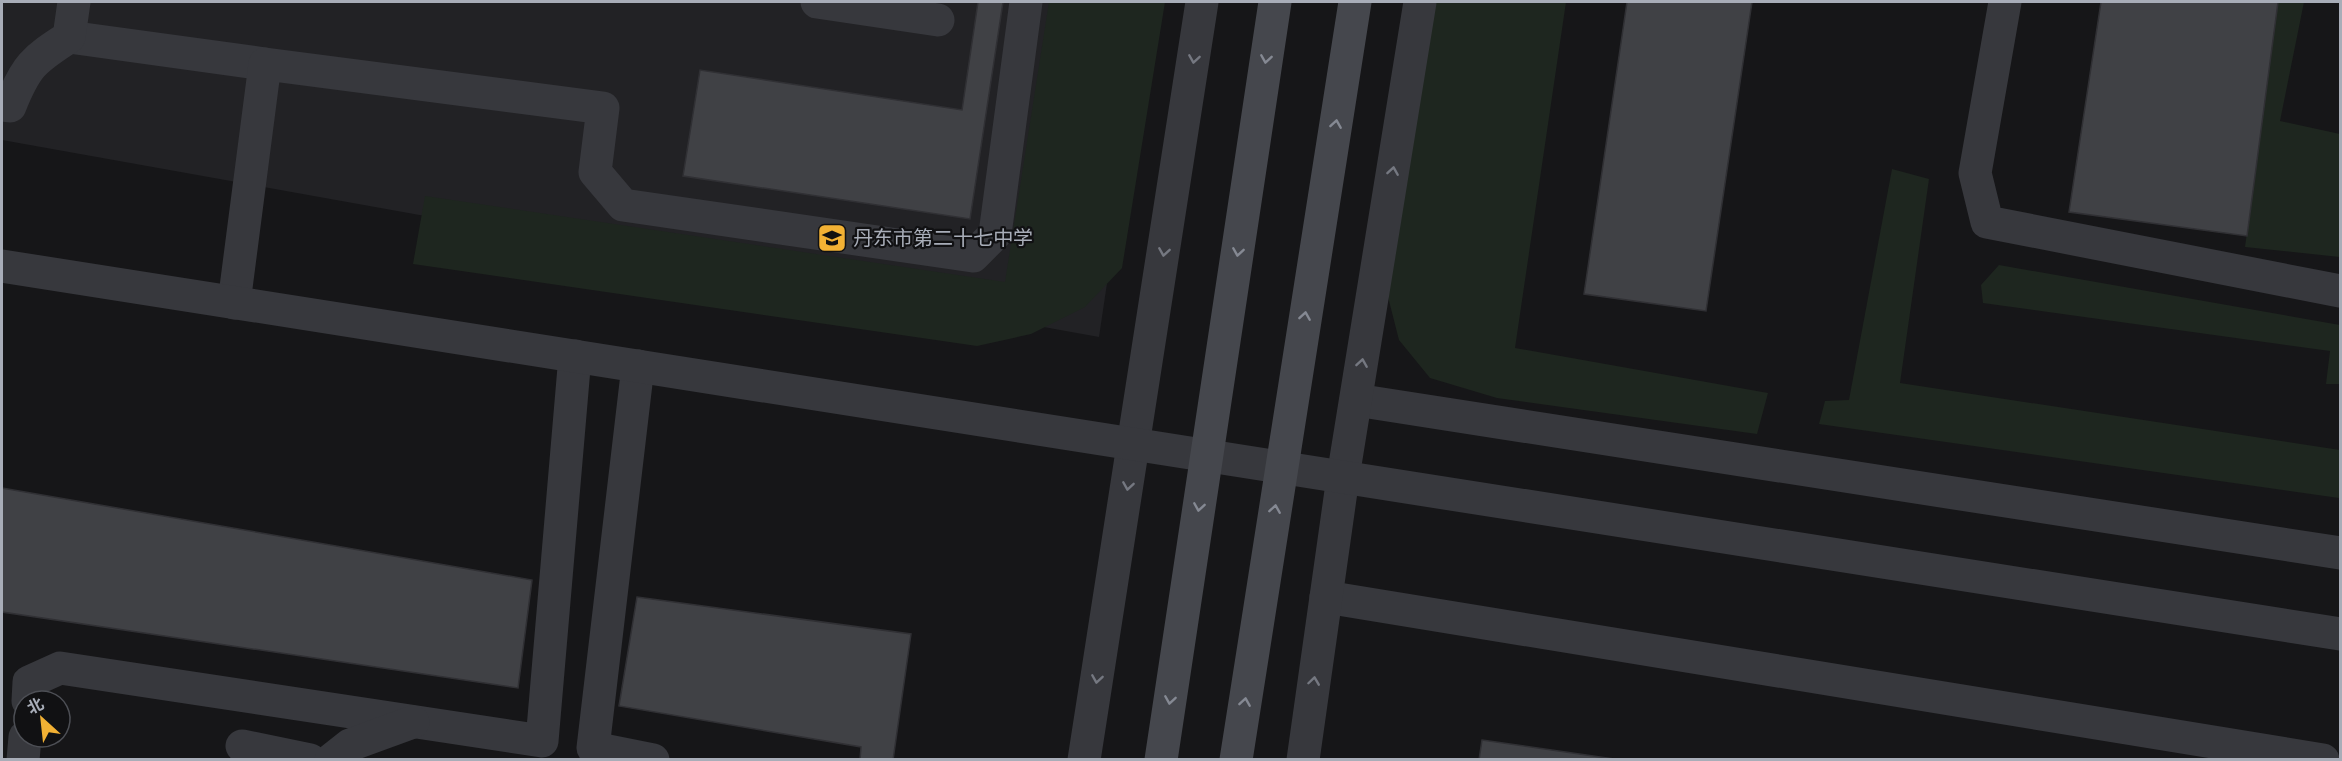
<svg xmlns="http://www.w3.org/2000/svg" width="2342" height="761" viewBox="0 0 2342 761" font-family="'PT Sans','Noto Sans SC',sans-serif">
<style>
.built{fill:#222225}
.green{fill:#1e261f}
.building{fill:#404145;stroke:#303034;stroke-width:1.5}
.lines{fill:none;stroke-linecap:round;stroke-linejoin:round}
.minor{stroke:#37383d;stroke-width:33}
.tertiary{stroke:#37383d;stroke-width:33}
.secondary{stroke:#45474d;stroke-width:33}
.oneway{stroke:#757881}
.oneway2{stroke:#858993}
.labels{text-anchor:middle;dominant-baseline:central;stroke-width:4.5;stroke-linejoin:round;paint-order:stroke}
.poi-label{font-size:20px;fill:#a8adb8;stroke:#111113;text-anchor:start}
</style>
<rect width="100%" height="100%" fill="#161618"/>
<!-- built -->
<polygon class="built" points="2,2 1149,2 1099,337 2,140"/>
<!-- green -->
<g class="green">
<polygon points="1049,2 1165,2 1122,268 1085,307 1031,334 977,346 413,264 425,196 1005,282"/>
<polygon points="1436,2 1566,2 1515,348 1768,393 1757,434 1497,398 1430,378 1399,340 1387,293"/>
<polygon points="2278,2 2304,2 2280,121 2340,134 2340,257 2245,247"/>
<polygon points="1892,169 1929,179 1900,383 2340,450 2339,498 1819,424 1825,401 1849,400"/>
<polygon points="1999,265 2340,325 2340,384 2326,384 2330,351 1983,303 1981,285"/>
</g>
<!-- building -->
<g class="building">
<polygon points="978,2 1003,2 970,219 683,176 700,70 962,110"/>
<polygon points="1627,2 1752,2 1706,311 1584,294"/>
<polygon points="2101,2 2278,2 2247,236 2069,212"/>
<polygon points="2,488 532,580 518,688 2,612"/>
<polygon points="637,597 911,634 893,760 860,760 861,747 619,706"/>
<polygon points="1482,740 1621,760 1479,760"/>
</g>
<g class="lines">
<!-- minor -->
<g class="minor">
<polyline points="817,2 938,20"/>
<polyline points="2005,2 1975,173 1987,222 2340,291"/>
<polyline points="69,37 265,64"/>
<path d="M2 105 10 106C26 66 33 60 69 37L74 2"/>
<polyline points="234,303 265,64 603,108 595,172 623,205 973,256 995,234 1026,2"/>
<polyline points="638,366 593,748 653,760"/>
<polyline points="1356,400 2340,553"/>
<polyline points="1326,597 2323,760"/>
<polyline points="28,701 29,682 60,668 542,741 575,356"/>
<polyline points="242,746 310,760"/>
<polyline points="23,760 25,737"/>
<polyline points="331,760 350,745 413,722"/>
<polyline points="1084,760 1202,2"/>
<polyline points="1303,760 1343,477 1420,2"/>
</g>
<!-- tertiary -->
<polyline class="tertiary" points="2,266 2340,634"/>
<!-- secondary -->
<g class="secondary">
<polyline points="1161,760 1275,2"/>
<polyline points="1236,760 1355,2"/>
</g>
</g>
<!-- one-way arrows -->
<defs><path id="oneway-chevron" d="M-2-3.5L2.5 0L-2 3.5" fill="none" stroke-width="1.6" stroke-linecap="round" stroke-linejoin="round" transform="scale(1.5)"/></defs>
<g class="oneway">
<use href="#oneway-chevron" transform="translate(1194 59) rotate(99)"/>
<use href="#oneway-chevron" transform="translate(1393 171) rotate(-81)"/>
<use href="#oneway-chevron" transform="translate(1164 252) rotate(99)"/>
<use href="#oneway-chevron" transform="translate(1362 363) rotate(-81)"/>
<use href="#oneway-chevron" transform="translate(1128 486) rotate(99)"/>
<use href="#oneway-chevron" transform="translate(1097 679) rotate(99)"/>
<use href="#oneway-chevron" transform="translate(1314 681) rotate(-82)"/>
</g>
<g class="oneway2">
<use href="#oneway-chevron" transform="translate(1266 59) rotate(99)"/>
<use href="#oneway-chevron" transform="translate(1336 124) rotate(-81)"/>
<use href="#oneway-chevron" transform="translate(1238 252) rotate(99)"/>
<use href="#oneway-chevron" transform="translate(1305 316) rotate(-81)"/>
<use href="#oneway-chevron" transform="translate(1199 507) rotate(99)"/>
<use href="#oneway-chevron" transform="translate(1275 509) rotate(-81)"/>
<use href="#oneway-chevron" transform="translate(1170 700) rotate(99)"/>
<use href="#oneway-chevron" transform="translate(1245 702) rotate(-81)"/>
</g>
<!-- icons -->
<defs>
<g id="school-square" transform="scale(1.5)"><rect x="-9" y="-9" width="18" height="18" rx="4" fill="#f2b134" stroke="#111113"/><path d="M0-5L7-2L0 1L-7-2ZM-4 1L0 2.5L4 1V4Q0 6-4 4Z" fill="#111"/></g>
</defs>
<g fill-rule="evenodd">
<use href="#school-square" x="832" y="238"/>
</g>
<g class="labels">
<!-- poi labels -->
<g class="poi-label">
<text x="853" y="238">丹东市第二十七中学</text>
</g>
</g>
<!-- border -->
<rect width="2342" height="761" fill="none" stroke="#a8adb8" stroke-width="6"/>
<!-- north arrow -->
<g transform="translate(42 719) rotate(333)"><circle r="28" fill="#111113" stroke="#4d4f55" stroke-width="1.5"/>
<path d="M0-4.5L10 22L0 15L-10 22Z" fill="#f2b134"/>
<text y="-9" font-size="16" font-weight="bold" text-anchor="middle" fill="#a8adb8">北</text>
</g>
</svg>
